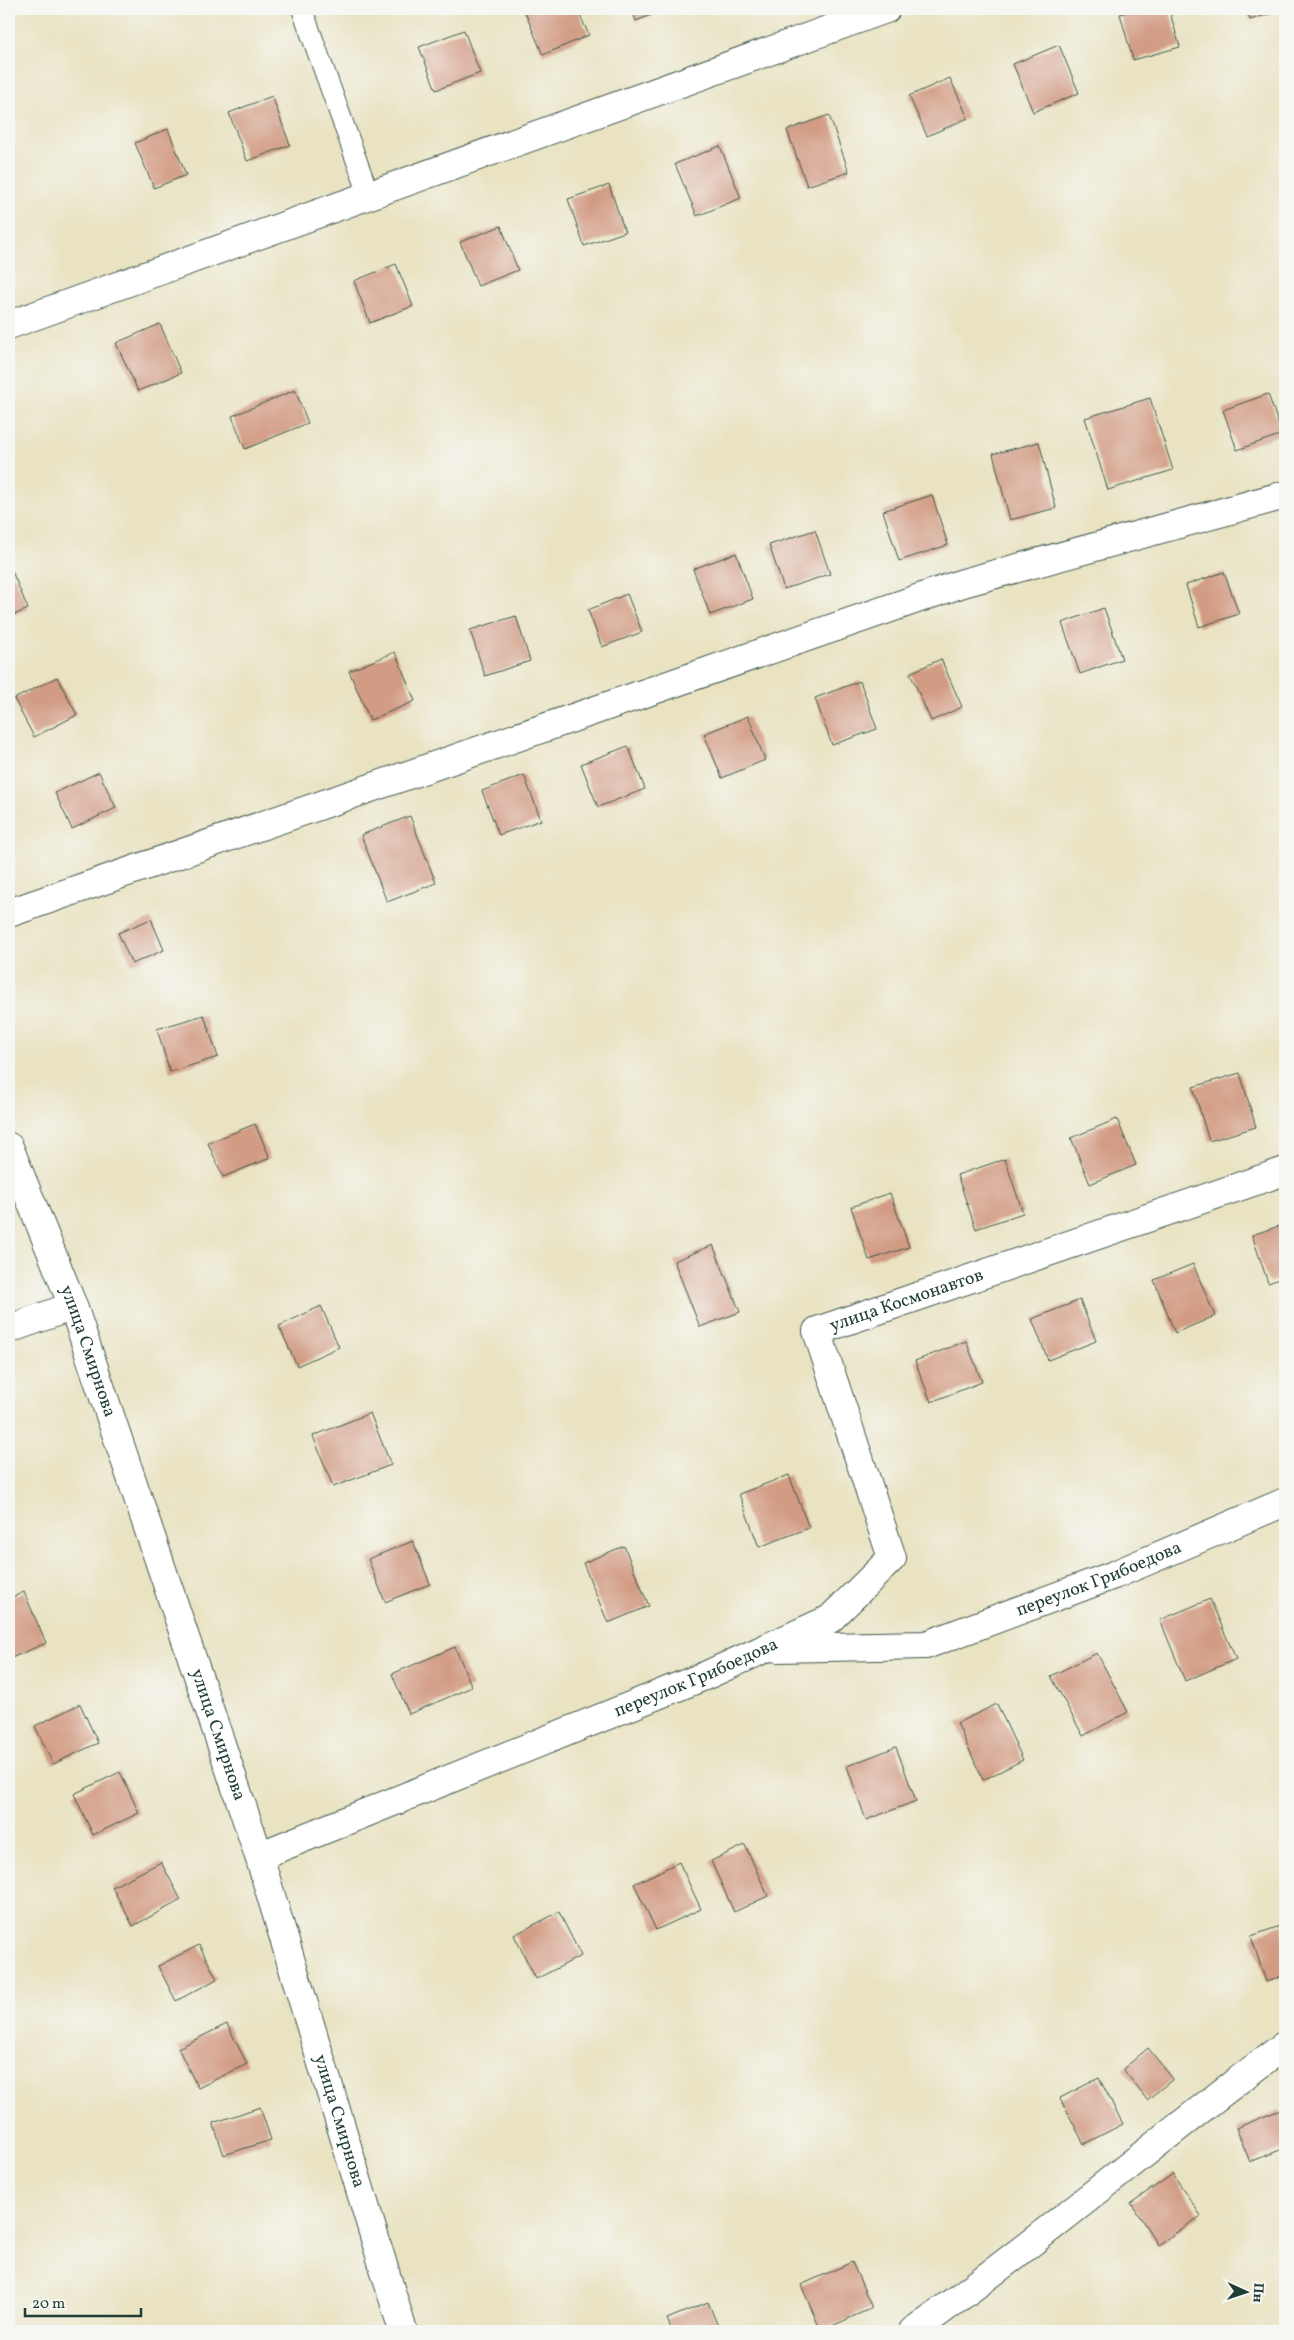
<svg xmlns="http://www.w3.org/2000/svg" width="1294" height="2340" viewBox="0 0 1294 2340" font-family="Vollkorn,serif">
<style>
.building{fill:#d29b84}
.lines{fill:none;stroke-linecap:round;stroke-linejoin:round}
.lane-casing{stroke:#3d5649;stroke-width:22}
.street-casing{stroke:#3d5649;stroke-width:30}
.lane{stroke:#fff;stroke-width:20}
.street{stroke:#fff;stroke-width:28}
.labels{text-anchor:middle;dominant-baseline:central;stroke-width:5;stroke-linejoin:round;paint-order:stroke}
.street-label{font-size:18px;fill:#1f3d34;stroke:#f6f6f2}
</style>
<rect width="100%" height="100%" fill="#f6f6f2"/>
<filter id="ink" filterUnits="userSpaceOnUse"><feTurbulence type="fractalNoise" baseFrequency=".02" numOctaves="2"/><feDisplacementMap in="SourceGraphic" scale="10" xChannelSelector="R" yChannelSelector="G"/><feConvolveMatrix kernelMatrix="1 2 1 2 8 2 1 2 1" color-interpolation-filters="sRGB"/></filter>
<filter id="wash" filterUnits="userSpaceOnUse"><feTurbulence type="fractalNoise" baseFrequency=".0096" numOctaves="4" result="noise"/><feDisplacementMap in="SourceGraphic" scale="20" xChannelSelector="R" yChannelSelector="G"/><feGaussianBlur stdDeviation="1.12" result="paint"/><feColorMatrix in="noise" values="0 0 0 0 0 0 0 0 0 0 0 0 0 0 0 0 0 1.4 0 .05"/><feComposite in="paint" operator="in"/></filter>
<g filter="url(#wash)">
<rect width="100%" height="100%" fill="#e9e3c2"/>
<g id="blocks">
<!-- building -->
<g class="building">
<polygon points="528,9 577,9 589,35 543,55 524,10"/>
<polygon points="632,9 667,9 636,21"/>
<polygon points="1138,9 1169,9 1180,47 1133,60 1120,14"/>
<polygon points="1247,9 1285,9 1250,20"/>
<polygon points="464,30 480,73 436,90 419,47"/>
<polygon points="1059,45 1079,93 1033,112 1013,64"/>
<polygon points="950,78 968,118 927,136 909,96"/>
<polygon points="272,96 290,145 247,161 229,113"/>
<polygon points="829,115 849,172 807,186 787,130"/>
<polygon points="168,129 186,175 154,188 135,143"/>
<polygon points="720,146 741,198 697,216 675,164"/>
<polygon points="609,185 625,232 584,246 568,199"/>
<polygon points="501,226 518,270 478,286 460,242"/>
<polygon points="396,264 413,306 370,323 354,281"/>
<polygon points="160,324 181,373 138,391 116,343"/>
<polygon points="295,390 308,423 245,449 232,416"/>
<polygon points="1268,394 1282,434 1237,450 1223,410"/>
<polygon points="1150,398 1173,470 1108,490 1085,418"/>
<polygon points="1039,442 1056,508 1010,520 993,454"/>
<polygon points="932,495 948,545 899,561 883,511"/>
<polygon points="815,530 830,574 784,589 769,545"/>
<polygon points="736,553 753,599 710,615 693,569"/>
<polygon points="9,564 28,609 9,617"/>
<polygon points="1224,572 1239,614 1199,627 1186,585"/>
<polygon points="627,594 642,632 602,647 588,610"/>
<polygon points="1104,608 1122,659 1080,674 1062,623"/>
<polygon points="516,616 530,661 485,676 470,630"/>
<polygon points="395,652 415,701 370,720 349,671"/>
<polygon points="941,659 962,707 931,721 910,673"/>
<polygon points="57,677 77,715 34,737 14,699"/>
<polygon points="860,681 877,729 832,745 815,698"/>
<polygon points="748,716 765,760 722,778 704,734"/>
<polygon points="628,746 645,789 598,807 581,764"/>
<polygon points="99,772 116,808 72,829 55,793"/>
<polygon points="524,775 541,820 499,835 482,791"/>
<polygon points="410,816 436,883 387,902 361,835"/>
<polygon points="151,919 164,950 132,964 118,933"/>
<polygon points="204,1015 218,1057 170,1072 157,1029"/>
<polygon points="1240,1073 1256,1127 1209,1141 1193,1087"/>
<polygon points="1117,1119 1136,1165 1090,1184 1071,1138"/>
<polygon points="255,1124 270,1158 223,1177 208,1143"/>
<polygon points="1005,1159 1023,1213 976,1229 957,1175"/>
<polygon points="890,1193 909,1247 869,1260 851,1207"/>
<polygon points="1285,1224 1285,1277 1268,1283 1252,1235"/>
<polygon points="713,1245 740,1312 700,1327 674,1261"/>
<polygon points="1193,1264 1215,1316 1175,1333 1154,1280"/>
<polygon points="1080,1300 1096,1341 1048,1360 1032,1319"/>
<polygon points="321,1306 339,1347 297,1366 279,1326"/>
<polygon points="966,1341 982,1382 931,1402 915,1361"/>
<polygon points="370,1413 391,1465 333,1487 313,1436"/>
<polygon points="789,1475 809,1528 759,1547 739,1494"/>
<polygon points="413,1541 430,1584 385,1602 368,1559"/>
<polygon points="624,1546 649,1606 608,1623 583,1563"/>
<polygon points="24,1592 46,1643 9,1659 9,1599"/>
<polygon points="1210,1599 1236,1659 1185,1681 1160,1620"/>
<polygon points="455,1647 472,1687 409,1714 392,1674"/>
<polygon points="1097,1653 1128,1712 1083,1736 1051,1676"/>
<polygon points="80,1704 98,1743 53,1764 35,1726"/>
<polygon points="997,1704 1023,1760 983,1780 957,1723"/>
<polygon points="896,1747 916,1801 866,1820 847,1766"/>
<polygon points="120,1772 139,1813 93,1835 74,1794"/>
<polygon points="745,1845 768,1896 734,1912 711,1861"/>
<polygon points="161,1862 181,1900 133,1926 112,1887"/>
<polygon points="679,1862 701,1909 656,1930 634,1884"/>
<polygon points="559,1912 581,1956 536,1979 514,1935"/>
<polygon points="1283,1925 1285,1976 1266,1982 1251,1936"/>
<polygon points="199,1945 217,1979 176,2001 158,1966"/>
<polygon points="227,2024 247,2064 198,2088 178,2048"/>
<polygon points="1148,2048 1173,2079 1147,2100 1123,2069"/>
<polygon points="1099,2078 1123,2124 1084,2144 1060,2098"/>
<polygon points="260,2107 271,2140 224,2155 213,2123"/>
<polygon points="1280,2110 1285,2123 1285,2148 1250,2162 1236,2128"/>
<polygon points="1173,2174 1201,2216 1158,2245 1131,2203"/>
<polygon points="852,2262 872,2308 821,2331 801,2285"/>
<polygon points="708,2302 720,2331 672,2331 667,2319"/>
</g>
</g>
</g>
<g filter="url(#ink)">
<use href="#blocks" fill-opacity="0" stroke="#3d5649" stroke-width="1"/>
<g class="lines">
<!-- lane casing -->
<g class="lane-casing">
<polyline id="lane" points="302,9 369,195"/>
</g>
<!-- street casing -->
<g class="street-casing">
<g id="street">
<polyline points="9,325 886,9"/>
<polyline points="9,913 963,583 1285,495"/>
<path id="s1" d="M9 1147 73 1306 259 1856 403 2331"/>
<polyline points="9,1329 73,1306"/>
<path id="s2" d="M777 1648 926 1645 1114 1575 1285 1502"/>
<path id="s3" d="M259 1856 707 1675 830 1619 892 1558 817 1331 1285 1171"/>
<path d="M913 2331C1040 2241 1159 2138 1285 2045"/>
</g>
</g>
<!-- lane -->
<use href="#lane" class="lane"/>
<!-- street -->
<use href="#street" class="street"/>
</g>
</g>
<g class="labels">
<!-- street labels -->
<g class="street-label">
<text stroke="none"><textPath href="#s3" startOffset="1039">улица Космонавтов</textPath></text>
<text stroke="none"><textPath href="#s1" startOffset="219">улица Смирнова</textPath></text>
<text stroke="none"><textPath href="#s2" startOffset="334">переулок Грибоедова</textPath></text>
<text stroke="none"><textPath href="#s3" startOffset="472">переулок Грибоедова</textPath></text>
<text stroke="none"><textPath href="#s1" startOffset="624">улица Смирнова</textPath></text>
<text stroke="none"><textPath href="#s1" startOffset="1029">улица Смирнова</textPath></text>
</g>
</g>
<!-- margin -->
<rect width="1294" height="2340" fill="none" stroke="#f6f6f2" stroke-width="30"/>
<!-- north arrow -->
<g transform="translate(1246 2292) rotate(93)" stroke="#f6f6f2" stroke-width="4" paint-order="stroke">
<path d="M0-4L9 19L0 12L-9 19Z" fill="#1f3d34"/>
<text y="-8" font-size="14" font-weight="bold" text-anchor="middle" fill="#1f3d34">Пн</text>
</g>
<!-- scale -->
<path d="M25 2308v8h116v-8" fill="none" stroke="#1f3d34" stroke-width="2.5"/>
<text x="32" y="2308" font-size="15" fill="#1f3d34" stroke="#f6f6f2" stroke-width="4" paint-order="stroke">20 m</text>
</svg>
